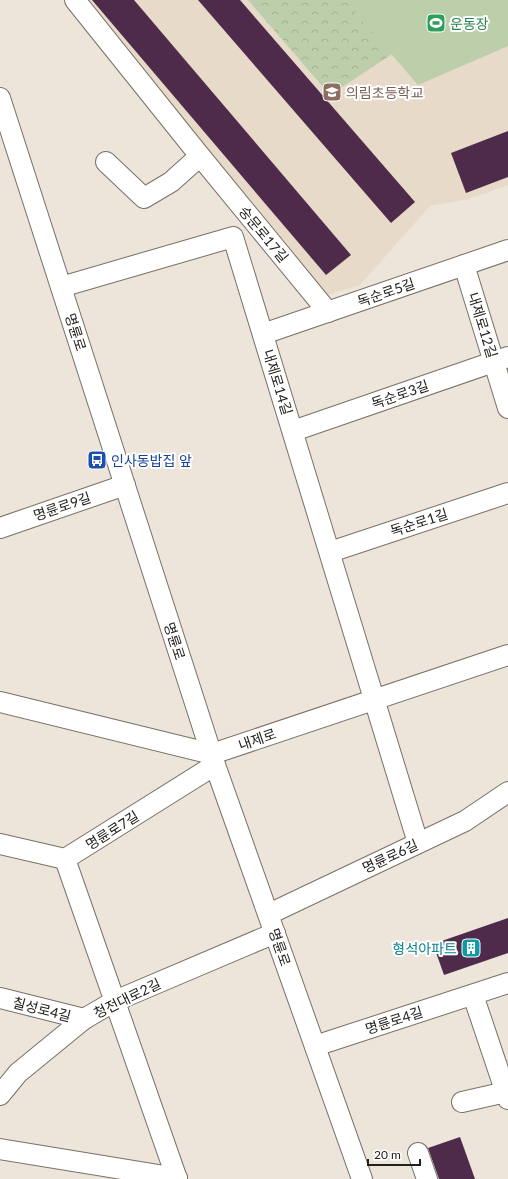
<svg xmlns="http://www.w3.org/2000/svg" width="508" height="1179" viewBox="0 0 508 1179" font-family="Lato,'Noto Sans KR',sans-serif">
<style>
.built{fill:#e7dac9}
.park{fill:url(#park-crowns)}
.garden{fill:#bdceab}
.building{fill:#4f2b4b}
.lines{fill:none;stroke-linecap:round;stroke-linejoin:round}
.minor-casing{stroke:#787167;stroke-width:22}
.minor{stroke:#fff;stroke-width:20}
.labels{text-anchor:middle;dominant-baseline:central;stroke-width:4;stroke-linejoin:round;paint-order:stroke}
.leisure-label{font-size:14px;fill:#27864d;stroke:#fff;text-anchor:start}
.education-label{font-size:14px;fill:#785e54;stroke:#fff;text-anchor:start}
.street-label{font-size:14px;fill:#23201c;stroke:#fff}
.transit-label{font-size:14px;fill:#164399;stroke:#fff;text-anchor:start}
.culture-label{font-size:14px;fill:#0d838f;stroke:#fff;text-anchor:end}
</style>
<defs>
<pattern id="park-crowns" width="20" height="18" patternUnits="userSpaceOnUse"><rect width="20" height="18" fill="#bdceab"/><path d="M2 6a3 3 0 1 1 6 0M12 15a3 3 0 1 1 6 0" fill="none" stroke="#a2b193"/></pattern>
</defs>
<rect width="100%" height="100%" fill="#ede4da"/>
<!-- built -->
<polygon class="built" points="80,0 508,0 508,185 469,199 430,206 360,285 324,296"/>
<!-- park -->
<polygon class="park" points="248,0 345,0 392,54 330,95"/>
<!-- garden -->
<polygon class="garden" points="345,0 508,0 508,46 418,85"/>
<!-- building -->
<g class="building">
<polygon points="92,0 134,0 351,255 326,275"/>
<polygon points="198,0 240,0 415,202 391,223"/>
<polygon points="508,131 508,177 466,193 451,153"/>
<polygon points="508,918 508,953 444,975 433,944"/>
<polygon points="460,1137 475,1179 439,1179 428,1148"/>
</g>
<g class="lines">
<!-- minor casing -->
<g class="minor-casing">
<g id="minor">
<polyline points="75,0 200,156 328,312"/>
<polyline points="0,98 215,765 362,1179"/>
<polyline points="106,162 144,198 171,182 200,156"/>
<polyline points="464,265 508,408"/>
<polyline points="61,287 233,237 418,843"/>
<polyline points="263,334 508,250"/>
<polyline points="293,431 508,357"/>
<polyline points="0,528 125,485"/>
<polyline points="330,552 508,493"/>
<polyline points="0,702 212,754 508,655"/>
<polyline points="0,844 65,859 215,765"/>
<polyline points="65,859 177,1179"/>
<polyline points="269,914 465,821 508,792"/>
<polyline points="473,995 508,1099"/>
<polyline points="0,998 84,1019"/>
<polyline points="315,1046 508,983"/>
<polyline points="0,1095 18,1073 84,1019 115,1001 275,933"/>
<polyline points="462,1102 506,1092"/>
<polyline points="0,1149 177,1178"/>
<polyline points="418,1153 427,1179"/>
</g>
</g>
<!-- minor -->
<use href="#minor" class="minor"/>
</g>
<!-- icons -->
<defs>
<g id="stadium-square" transform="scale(1)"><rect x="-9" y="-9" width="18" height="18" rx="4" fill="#2e9e5b" stroke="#fff"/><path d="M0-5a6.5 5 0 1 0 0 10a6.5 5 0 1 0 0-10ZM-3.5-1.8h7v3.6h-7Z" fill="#fff"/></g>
<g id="school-square" transform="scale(1)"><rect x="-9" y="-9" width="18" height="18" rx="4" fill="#8d6e63" stroke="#fff"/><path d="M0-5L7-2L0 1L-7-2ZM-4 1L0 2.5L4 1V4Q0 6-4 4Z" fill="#fff"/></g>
<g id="bus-square" transform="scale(1)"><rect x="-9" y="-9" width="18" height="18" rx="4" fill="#1a4fb4" stroke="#fff"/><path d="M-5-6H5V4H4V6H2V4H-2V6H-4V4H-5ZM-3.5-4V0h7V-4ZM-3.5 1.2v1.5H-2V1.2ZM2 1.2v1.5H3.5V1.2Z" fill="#fff"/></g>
<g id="building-square" transform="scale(1)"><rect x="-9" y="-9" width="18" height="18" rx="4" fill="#0f9aa8" stroke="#fff"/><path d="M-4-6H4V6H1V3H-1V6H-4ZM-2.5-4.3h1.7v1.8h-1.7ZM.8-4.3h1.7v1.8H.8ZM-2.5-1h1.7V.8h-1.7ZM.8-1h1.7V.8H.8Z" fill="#fff"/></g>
</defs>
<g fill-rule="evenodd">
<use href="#stadium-square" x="436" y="23"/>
<use href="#school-square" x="332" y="92"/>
<use href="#bus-square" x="97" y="460"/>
<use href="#building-square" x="471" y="948"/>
</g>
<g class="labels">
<!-- leisure labels -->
<g class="leisure-label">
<text x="450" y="23">운동장</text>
</g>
<!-- education labels -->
<g class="education-label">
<text x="346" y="92">의림초등학교</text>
</g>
<!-- street labels -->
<g class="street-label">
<text transform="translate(264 234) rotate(50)">숭문로17길</text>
<text transform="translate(386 292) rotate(-19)">독순로5길</text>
<text transform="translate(483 325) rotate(73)">내제로12길</text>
<text transform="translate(76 332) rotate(72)">명륜로</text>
<text transform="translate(278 382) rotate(73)">내제로14길</text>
<text transform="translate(400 394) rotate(-19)">독순로3길</text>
<text transform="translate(62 506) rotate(-19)">명륜로9길</text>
<text transform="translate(419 522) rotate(-18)">독순로1길</text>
<text transform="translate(175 641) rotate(72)">명륜로</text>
<text transform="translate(257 739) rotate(-19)">내제로</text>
<text transform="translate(112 830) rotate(-32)">명륜로7길</text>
<text transform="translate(390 856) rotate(-25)">명륜로6길</text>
<text transform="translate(280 947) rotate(71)">명륜로</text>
<text transform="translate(127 998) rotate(-26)">청전대로2길</text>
<text transform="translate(42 1009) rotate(14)">칠성로4길</text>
<text transform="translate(394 1020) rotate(-18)">명륜로4길</text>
</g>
<!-- transit labels -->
<g class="transit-label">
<text x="111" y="460">인사동밥집 앞</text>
</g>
<!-- culture labels -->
<g class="culture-label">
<text x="457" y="948">형석아파트</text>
</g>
</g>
<!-- scale -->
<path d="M368 1159v6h52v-6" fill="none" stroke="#23201c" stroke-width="2"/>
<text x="374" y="1159" font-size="12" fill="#23201c" stroke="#ffffff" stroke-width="3" paint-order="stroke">20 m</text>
</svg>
